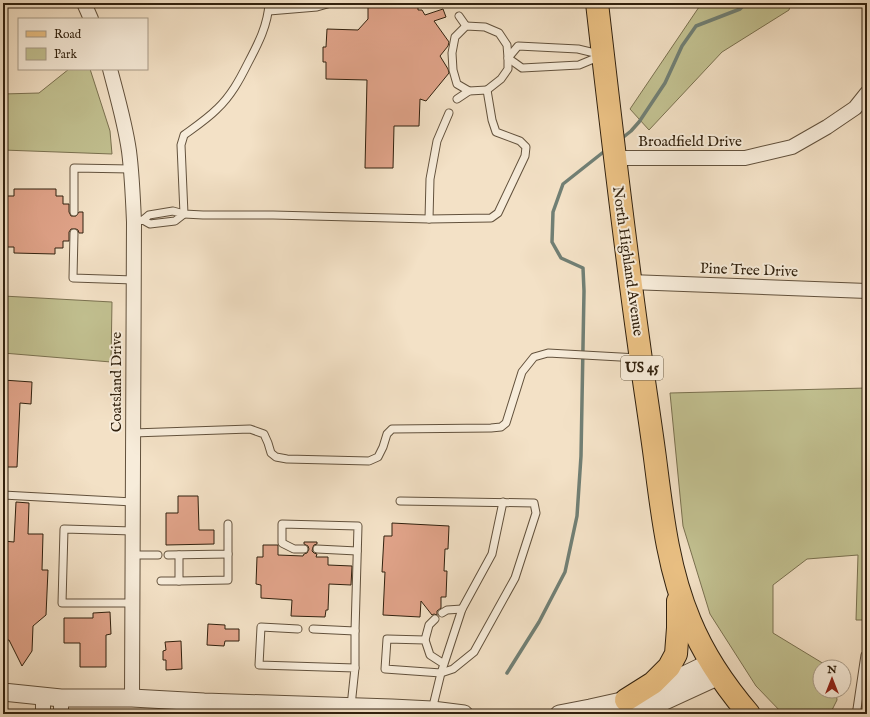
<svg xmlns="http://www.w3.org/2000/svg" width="870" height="717" viewBox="0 0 870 717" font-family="'IM FELL English',serif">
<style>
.green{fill:#c2c191;stroke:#7a7150}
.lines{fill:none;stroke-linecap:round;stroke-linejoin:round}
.stream{stroke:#717f74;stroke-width:3.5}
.building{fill:#e0a389;stroke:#31210e}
.service-casing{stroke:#62513c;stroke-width:9}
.minor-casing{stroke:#62513c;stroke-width:16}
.tertiary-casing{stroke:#62513c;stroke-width:19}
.primary-casing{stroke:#31210e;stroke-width:24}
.service{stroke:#f7ecda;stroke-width:7}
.minor{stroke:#f7ecda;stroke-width:14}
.tertiary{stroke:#f7ecda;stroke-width:17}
.primary{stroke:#eac083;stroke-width:22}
.labels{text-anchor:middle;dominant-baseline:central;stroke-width:4;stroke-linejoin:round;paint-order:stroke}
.shield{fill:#f7ecda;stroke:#6c5e4b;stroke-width:1}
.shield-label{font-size:14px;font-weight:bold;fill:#31210e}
.street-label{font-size:15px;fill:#31210e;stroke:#f7ecda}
</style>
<rect width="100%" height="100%" fill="#f3e1c6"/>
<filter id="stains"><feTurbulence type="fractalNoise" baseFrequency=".005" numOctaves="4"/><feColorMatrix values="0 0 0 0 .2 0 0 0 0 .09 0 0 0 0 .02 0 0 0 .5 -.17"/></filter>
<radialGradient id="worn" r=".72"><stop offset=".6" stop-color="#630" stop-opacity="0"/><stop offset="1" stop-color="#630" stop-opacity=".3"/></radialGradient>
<!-- green -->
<g class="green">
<polygon points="703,3 791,3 789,10 722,52 649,130 630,109 699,7"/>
<polygon points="69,69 90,69 110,131 112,154 3,150 3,94 39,93"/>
<polygon points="3,296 112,302 111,362 3,353"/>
<polygon points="867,388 867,620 856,620 858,555 807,559 773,585 773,633 829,667 820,667 820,691 836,691 837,700 830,714 783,714 756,686 710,614 683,526 670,393"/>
</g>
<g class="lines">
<!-- stream -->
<g class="stream">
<polyline points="621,139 631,131 639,122 665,83 682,46 696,26 740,9 746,3"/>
<polyline points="507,673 539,622 565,572 577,516 581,456 584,291 583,268 561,258 552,242 553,212 563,184 606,150"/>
</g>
</g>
<!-- building -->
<g class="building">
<polygon points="368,3 418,3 418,10 422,10 425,15 443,9 446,17 434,21 449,42 448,46 440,56 448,69 449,73 426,101 420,99 419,126 394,126 393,168 365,168 367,80 326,79 326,62 323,62 323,47 326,47 327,29 358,30 368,19"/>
<polygon points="14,189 56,189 56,196 63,196 63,204 69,204 69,212 71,216 76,216 79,212 83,212 83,233 79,233 78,230 76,229 71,229 69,232 69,241 63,241 63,248 55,248 55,254 14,253 14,247 4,247 4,196 14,196"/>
<polygon points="3,380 32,382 31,404 20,403 17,467 3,467"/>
<polygon points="178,496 198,496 199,530 214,530 214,544 166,545 166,513 178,513"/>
<polygon points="16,502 29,503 28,534 43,534 42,570 48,570 46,615 33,626 32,651 22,666 9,640 3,640 3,541 14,542"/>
<polygon points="392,523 449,526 448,549 445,549 444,571 447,571 446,597 441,597 441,608 437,611 437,615 434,614 432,615 421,601 420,617 383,615 385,572 382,572 384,536 392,536"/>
<polygon points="304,542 317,542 317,544 314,545 313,547 312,551 314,553 317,554 316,557 328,557 328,565 352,566 351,585 329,584 328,610 326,610 325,617 291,616 292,600 261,598 261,585 256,584 257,557 263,557 263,545 278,545 278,555 303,556 304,554 307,553 309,549 308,546 304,544"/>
<polygon points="110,612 111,634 106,635 106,667 80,667 80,643 64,643 64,618 93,618 93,613"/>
<polygon points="208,624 225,625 225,629 239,629 239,641 225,641 224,646 207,645"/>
<polygon points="181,641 182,669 166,670 166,660 163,660 163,651 166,650 165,642"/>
</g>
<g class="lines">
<!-- service casing -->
<g class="service-casing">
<g id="service">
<path d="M269 3C268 25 258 44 248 63 240 79 231 96 217 109 207 119 195 127 184 135L181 145 184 214 203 215H273L429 219 491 218 498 213 525 156 526 147 520 141 496 132 492 120 487 90 469 91 457 99"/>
<polyline points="269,11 317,7 331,3"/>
<polyline points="459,16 466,26"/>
<polygon points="518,46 578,49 603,55 579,65 522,68 508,58"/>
<polyline points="469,91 457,84 453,70 452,53 455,37 466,26 485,27 499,33 507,45 508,58 508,69 501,79 487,90"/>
<polyline points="74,212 74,168 131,169"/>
<polyline points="429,219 430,179 437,141 449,113"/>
<polyline points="134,222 143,220 149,215 173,211 184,214 175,221 150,224 143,220"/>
<polyline points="74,233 73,278 134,280"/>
<polyline points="133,433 250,429 264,434 268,443 271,453 276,457 287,459 369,461 378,457 383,447 387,434 392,429 491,428 501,427 506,423 522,372 534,357 548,353 638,358"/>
<polyline points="3,495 133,502"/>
<polyline points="400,501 534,503 536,513 515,578 474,652 453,669 441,673 432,710"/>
<polyline points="304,549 294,549 282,543 282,524 358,526 355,631 313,629"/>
<polyline points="317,549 357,551"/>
<polyline points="133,555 158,555"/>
<polyline points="168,555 228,554 228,524"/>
<polyline points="179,555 179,581 228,580 228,554"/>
<polyline points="161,581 179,581"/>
<polyline points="133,603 62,603 64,529 133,531"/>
<polyline points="442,613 447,610 462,609"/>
<polyline points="298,629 261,627 259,665 355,668 351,706"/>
<polyline points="355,631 355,668"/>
<polyline points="425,640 429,625 435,619"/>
<polyline points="444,664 430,655 425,640 387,639 385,669 441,673 444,664 462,609 492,554 503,502"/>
<polyline points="189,714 190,701"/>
<polyline points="856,714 857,709 865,655"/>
</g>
</g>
<!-- minor casing -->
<g class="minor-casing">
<g id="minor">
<polyline points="84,3 91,19"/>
<path d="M110 69C117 96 125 123 129 151 132 174 133 198 134 222L132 698"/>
<polyline points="614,158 745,158 792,147 827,127 855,108 867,93"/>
<polyline points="630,282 867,291"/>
<polyline points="43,714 43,696"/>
<polyline points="61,714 61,698"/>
</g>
</g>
<!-- tertiary casing -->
<g class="tertiary-casing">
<g id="tertiary">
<polyline points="3,692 61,698 132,698 204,702 392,708 432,710 464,714"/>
<polyline points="559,714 590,708 626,700 645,694 711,662"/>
<polyline points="630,714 643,711 719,676"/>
</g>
</g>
<!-- primary casing -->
<g class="primary-casing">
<g id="primary">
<path d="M597 3C610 117 623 231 639 345 644 383 650 420 655 458 662 513 668 569 690 621 704 655 725 686 749 714"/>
<polyline points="626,700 653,683 669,667 676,654 678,628 678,601"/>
</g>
</g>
<!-- service -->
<use href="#service" class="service"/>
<!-- minor -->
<use href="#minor" class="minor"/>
<!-- tertiary -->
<use href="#tertiary" class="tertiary"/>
<!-- primary -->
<use href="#primary" class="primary"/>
</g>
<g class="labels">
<!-- shield labels -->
<rect class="shield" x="621" y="356" width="42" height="24" rx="3"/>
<g class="shield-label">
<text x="642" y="368">US 45</text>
</g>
<!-- street labels -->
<g class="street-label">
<text x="690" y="141">Broadfield Drive</text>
<text transform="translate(628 261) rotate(82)">North Highland Avenue</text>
<text transform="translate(749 270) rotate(2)">Pine Tree Drive</text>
<text transform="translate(116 382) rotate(-90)">Coatsland Drive</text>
</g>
</g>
<!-- margin -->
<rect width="870" height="717" fill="none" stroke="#f3e1c6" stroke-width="16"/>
<rect x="4" y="4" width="862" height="709" fill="none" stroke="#31210e" stroke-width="2"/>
<rect x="8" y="8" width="854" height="701" fill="none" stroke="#31210e"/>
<!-- legend -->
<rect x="18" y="18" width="130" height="52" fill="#f7ecda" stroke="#a89b88"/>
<rect x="26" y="31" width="20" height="6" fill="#eac083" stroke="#a89b88"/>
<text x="54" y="38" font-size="12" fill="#31210e">Road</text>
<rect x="26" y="48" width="20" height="12" fill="#c2c191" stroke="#a89b88"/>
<text x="54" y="58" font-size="12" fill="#31210e">Park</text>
<!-- north arrow -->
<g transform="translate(832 679)"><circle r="19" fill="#f7ecda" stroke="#a89b88"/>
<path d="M0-3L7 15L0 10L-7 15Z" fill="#8f2418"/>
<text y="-6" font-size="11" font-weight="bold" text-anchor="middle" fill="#31210e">N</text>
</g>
<rect width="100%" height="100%" filter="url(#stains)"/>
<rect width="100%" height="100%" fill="url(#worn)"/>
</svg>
